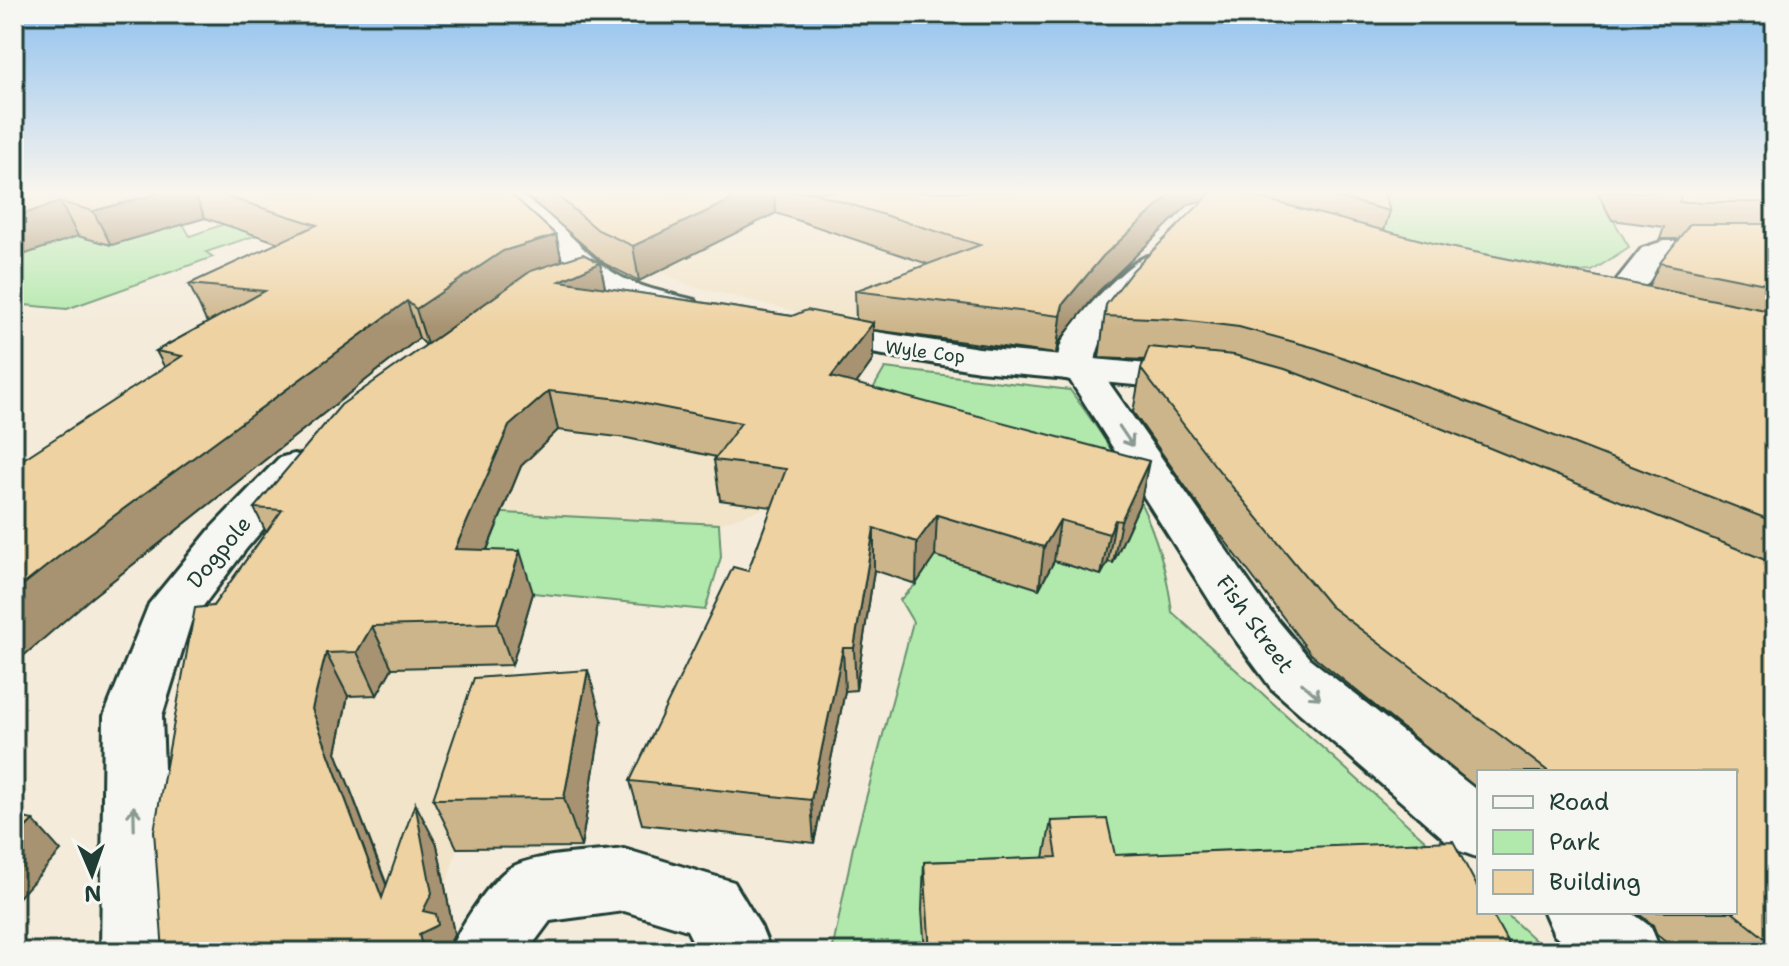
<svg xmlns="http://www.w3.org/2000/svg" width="1789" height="966" viewBox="0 0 1789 966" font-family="'Shantell Sans',sans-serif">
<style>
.built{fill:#f2e4c9}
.green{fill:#b1e8ab;stroke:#689270;stroke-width:2}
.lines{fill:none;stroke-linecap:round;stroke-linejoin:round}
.pedestrian-casing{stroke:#1f3d34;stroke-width:6}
.minor-casing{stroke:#1f3d34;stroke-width:6}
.tertiary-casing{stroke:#1f3d34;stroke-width:6}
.pedestrian{fill:#f6f6f2;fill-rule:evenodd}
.minor{fill:#f6f6f2;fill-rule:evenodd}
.tertiary{fill:#f6f6f2;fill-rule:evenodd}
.wall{fill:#cdb58b;stroke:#1f3d34;stroke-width:2}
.shaded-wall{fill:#a79371;stroke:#1f3d34;stroke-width:2}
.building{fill:#eed2a2;stroke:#1f3d34;stroke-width:2}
.oneway{stroke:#8a9a93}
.labels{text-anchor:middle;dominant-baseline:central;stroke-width:6;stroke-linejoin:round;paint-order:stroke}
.far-street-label{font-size:18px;fill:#1f3d34;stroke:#f6f6f2}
.street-label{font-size:22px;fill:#1f3d34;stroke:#f6f6f2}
</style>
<rect width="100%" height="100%" fill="#f4ebda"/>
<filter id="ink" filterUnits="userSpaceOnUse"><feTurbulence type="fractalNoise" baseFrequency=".0125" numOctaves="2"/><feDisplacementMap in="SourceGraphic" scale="16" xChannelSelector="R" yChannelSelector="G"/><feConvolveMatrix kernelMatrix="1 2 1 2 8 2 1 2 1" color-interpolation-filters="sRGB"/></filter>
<g filter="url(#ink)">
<!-- built -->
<g class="built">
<polygon points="560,192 1180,212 1094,300 1073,328 1062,360 911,339 695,287 658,272"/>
<polygon points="420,405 838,409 768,507 719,524 467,511 533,593 434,926 196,952"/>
</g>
<!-- green -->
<g class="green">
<polygon points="1251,192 1597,192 1629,247 1592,271 1527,276"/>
<polygon points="250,215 287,225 206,252 213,257 67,309 14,304 14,258 78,236 111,245 183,224 190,236"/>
<path d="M885 368 1070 390C1122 460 1162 525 1172 612L1479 889V912H1504L1548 952H832L853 847 913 622 900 600 916 584 850 561 843 440Z"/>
<polygon points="467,511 719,524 721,557 705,610 533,593 427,589"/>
</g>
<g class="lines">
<!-- pedestrian casing -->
<g class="pedestrian-casing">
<path id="pedestrian" d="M624 849 734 882 761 927 771 952H698L687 930 624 911 550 921 527 952H449C459 928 486 886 507 870 530 853 594 853 624 849Z"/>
</g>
<!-- minor casing -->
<g class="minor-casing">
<g id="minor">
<polygon points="1664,241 1775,241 1775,259 1669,259 1664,262 1620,319 1608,322 1596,319 1591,312 1642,248"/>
<path d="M1148 256 1159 258 1164 265C1141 298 1100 321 1095 363L1265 605 1309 658 1479 792V858L1457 850 1271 688 1229 631 1070 380 1062 378 1056 370C1058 362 1058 352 1061 345 1069 324 1128 261 1148 256Z"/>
<polygon points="1544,912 1631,912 1651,927 1661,952 1573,952 1554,935"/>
</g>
</g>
<!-- tertiary casing -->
<g class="tertiary-casing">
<g id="tertiary">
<path d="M463 192C477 192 493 190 506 192 545 199 580 253 614 273 638 288 668 293 695 300L700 307 695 314 683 317C652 310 617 304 590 286 561 267 541 237 511 217 499 209 470 202 463 192Z"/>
<polygon points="813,322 979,348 1201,369 1214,372 1220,380 1214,388 1201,391 979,371 800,341 795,333 800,325"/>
<polygon points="294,454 309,458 316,467 246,549 191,622 162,716 171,952 101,952 104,716 149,604 212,527 279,458"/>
</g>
</g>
<!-- pedestrian -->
<use href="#pedestrian" class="pedestrian"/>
<!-- minor -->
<use href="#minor" class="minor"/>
<!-- tertiary -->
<use href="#tertiary" class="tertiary"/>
</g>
<!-- wall -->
<g class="wall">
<polygon points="14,192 509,192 556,235 562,261 600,263 605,288 792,316 856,320 855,291 928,264 776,213 639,281 605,264 527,196 515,192 1384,192 1390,211 1384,231 1444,246 1648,287 1660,263 1679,239 1660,239 1664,227 1612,220 1597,192 1775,192 1775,952 1678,952 1657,935 1653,925 1636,912 1735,912 1735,772 1479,772 1479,790 1311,654 1204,513 1133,412 1141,369 1144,360 1099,358 1106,305 1204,200 1189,204 1098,292 1059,342 1056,354 873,330 873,360 856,384 1141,501 1113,563 1108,562 1101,575 1054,561 1039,589 935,556 916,584 874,570 856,690 845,691 814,843 642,824 630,781 748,571 772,507 720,500 714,460 716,457 627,438 558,430 521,466 487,550 533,593 512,665 392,668 377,695 348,696 336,752 387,885 437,845 454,934 451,941 163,952 213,606 266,532 254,508 426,345 419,338 92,597 165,368 156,351 210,322 206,321 189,284 279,243 205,218 111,245 78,236"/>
<polygon points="602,720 581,847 457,848 433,799"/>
<polygon points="1051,821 1115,855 1513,952 925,952 922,910 924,862 1044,858"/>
</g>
<!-- shaded-wall -->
<g class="shaded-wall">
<polygon points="164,192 194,192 205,218 111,245 93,211"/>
<polygon points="748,192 774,192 776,213 639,281 633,246"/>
<polygon points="1173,192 1210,192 1209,199 1189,204 1098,292 1059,342 1056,354 1063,304 1103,256"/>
<polygon points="60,202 78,236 14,258 14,217"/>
<polygon points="556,235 564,270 428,347 416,309 503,251"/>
<polygon points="600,263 607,297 560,281"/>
<polygon points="407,301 419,338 92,597 14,664 14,592 62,554"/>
<polygon points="873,323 873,360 833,416 831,377"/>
<polygon points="549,391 558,430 521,466 470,591 455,549 509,426"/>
<polygon points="1149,461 1141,501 1113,563 1121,521"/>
<polygon points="937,515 935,556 916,584 917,542"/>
<polygon points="1060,520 1054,561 1039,589 1044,547"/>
<polygon points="1115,520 1108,562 1101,575 1109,534"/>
<polygon points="874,528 874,570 856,690 854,648"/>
<polygon points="520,551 533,593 512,665 497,623"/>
<polygon points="372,626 392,668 377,695 357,652"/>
<polygon points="843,648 845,691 814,843 811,800"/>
<polygon points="326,653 348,696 336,752 407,940 382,898 312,709"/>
<polygon points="588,670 602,720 581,847 564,798"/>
<polygon points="415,803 437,845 454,934 451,941 457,952 423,952 419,934 423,911"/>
<polygon points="33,820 61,851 14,903 14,839"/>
</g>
<!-- building -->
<g class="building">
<polygon points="14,192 164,192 93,211 60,202 14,217"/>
<polygon points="212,192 509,192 556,235 503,251 416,309 407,301 62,554 14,592 14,465 182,356 156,351 265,291 189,284 317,225"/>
<polygon points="553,192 748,192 633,246 598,230"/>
<polygon points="811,192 1173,192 1103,256 1063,304 1060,316 855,291 980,245"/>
<polygon points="1212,192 1236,192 1444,246 1775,312 1775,522 1439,391 1316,348 1239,327 1173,319 1105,316 1106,305 1133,270"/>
<polygon points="1316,192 1384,192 1390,211"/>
<polygon points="1682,192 1775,192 1775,202 1679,202"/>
<polygon points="1690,224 1775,224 1775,286 1660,263"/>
<polygon points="583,254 600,263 560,281 792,316 807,310 873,323 831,377 1149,461 1121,521 1115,520 1109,534 1060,520 1044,547 937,515 917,542 874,528 854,648 843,648 811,800 630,781 733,567 748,571 786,469 714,460 741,423 620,399 549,391 509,426 455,549 520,551 497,623 372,626 357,652 326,653 312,709 382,898 415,803 432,893 423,911 436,914 438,925 419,934 423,952 163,952 154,831 195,608 213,606 282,510 254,508 341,405 531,271"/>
<polygon points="1149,347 1234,355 1285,369 1406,414 1775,564 1775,946 1732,912 1735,912 1735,772 1549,772 1330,606 1216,467 1141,369"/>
<polygon points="588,670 564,798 433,799 474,678"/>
<polygon points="14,816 33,820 14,839"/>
<polygon points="1107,819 1115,855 1453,841 1479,890 1479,912 1491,912 1513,952 930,952 924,862 1057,857 1051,821"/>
</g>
<!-- one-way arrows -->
<defs><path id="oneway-shaft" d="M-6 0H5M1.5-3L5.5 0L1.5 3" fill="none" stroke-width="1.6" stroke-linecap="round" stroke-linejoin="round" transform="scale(2)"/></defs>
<g class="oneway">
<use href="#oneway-shaft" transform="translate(1126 436) rotate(56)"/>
<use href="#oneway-shaft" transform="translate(1311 691) rotate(40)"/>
<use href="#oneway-shaft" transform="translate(134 818) rotate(-91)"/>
</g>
</g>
<!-- sky -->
<linearGradient id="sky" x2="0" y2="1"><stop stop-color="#90c1ee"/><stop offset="0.59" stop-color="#faf6ee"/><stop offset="1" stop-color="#faf6ee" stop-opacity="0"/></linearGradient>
<rect width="1789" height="327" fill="url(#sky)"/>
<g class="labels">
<!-- far-street labels -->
<g class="far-street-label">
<text transform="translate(925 352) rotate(7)">Wyle Cop</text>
</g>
<!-- street labels -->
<g class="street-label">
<text transform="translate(219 552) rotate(-50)">Dogpole</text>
<text transform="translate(1255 624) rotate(54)">Fish Street</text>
</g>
</g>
<!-- margin -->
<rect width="1789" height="966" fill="none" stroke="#f6f6f2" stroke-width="48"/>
<rect x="24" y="24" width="1741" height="918" fill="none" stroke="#1f3d34" stroke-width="3" filter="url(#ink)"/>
<!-- legend -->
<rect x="1477" y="770" width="260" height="144" fill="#f6f6f2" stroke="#a0aca6" stroke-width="2"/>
<rect x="1493" y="796" width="40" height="12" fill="#f6f6f2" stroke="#a0aca6" stroke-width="2"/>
<text x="1549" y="810" font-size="24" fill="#1f3d34">Road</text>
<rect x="1493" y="830" width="40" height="24" fill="#b1e8ab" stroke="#a0aca6" stroke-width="2"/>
<text x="1549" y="850" font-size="24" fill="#1f3d34">Park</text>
<rect x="1493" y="870" width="40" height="24" fill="#eed2a2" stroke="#a0aca6" stroke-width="2"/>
<text x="1549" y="890" font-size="24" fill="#1f3d34">Building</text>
<!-- north arrow -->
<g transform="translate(92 874) rotate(178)" stroke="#f6f6f2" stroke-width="6" paint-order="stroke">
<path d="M0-6L14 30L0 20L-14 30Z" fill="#1f3d34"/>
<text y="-12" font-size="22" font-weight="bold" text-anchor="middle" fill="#1f3d34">N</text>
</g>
</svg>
